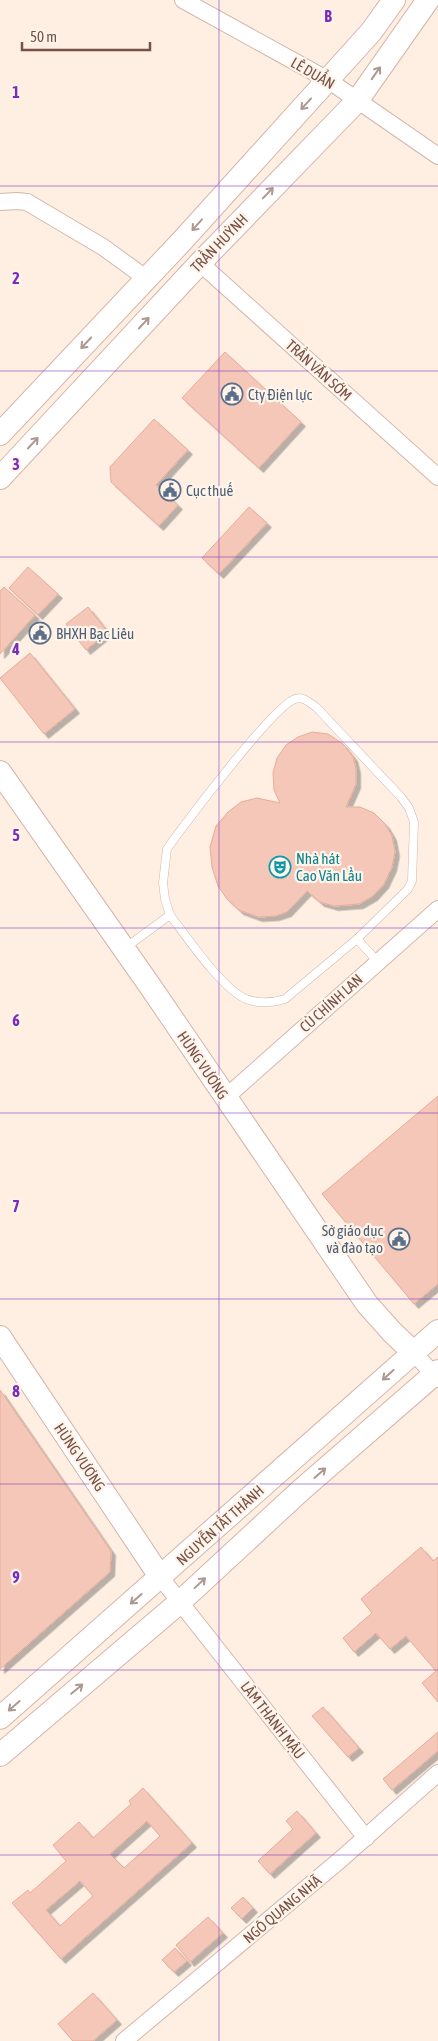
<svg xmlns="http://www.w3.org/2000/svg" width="438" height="2041" viewBox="0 0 438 2041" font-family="'Asap Condensed',sans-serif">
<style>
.building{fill:#f5c7b8;stroke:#e9ab97;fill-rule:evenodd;filter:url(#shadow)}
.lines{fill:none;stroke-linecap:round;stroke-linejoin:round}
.lane-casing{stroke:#d2b7ab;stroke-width:9}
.street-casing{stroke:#d2b7ab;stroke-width:18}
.secondary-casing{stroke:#d5b5a8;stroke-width:24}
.lane{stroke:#fff;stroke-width:8}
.street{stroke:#fff;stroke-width:16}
.secondary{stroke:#fff;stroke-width:22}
.oneway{stroke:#ad9791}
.grid{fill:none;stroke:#7b2cbf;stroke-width:1;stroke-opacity:0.55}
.labels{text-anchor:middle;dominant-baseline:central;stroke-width:4.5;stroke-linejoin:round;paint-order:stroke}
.street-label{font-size:15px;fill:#775147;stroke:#fff4ea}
.service-label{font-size:15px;fill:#4e5e75;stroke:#fff4ea;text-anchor:start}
.culture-label{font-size:15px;fill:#0d838f;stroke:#fff4ea;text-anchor:start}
.grid-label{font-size:16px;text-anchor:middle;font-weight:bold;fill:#7b2cbf;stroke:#fff4ea;stroke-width:4.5;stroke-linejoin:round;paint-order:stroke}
</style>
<defs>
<filter id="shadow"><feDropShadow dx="4.5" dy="4.5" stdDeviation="0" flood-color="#0004"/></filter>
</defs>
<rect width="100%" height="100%" fill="#feefe2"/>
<!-- building -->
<g class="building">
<polygon points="225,352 301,422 259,468 182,398"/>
<polygon points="154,419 188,450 156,485 178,505 159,526 111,482 110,467"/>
<polygon points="249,507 267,523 219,574 202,558"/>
<polygon points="28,567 58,594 38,615 9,588"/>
<polygon points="4,587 35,615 0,654 0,591"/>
<polygon points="88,607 108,632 86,650 66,624"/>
<polygon points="30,653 75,709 44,734 0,678"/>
<polygon points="312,732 328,734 343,744 353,757 356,769 356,784 346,807 360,807 374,813 385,824 392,836 395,852 392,867 384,884 373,896 359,904 334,906 320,902 307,891 287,912 275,916 258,917 239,910 227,899 218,886 212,867 210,847 216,826 228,812 241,802 257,798 280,803 274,790 273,773 277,758 286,745 298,737"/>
<polygon points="438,1096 438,1284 414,1304 322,1194"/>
<polygon points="0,1390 111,1551 110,1572 0,1669"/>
<polygon points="421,1547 433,1561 438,1557 438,1702 422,1683 436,1671 406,1636 390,1649 376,1633 354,1652 343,1638 372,1613 361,1599"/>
<polygon points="323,1707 359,1748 348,1757 312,1716"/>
<polygon points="438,1732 438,1751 392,1790 383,1779"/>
<path d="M143 1788 192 1843 61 1959 12 1903 28 1890 30 1893 66 1861 53 1845 79 1822 93 1838 131 1804 129 1801ZM147 1821 160 1836 124 1868 110 1854ZM80 1881 93 1896 60 1926 46 1910Z"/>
<polygon points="297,1811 316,1833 270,1874 258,1861 293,1829 286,1821"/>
<polygon points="243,1897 253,1908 242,1919 231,1908"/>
<polygon points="208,1917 223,1933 190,1962 176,1945"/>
<polygon points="175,1948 187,1961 174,1972 162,1960"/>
<polygon points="93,1993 117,2020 93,2041 73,2041 58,2024"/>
</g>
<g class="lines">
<!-- lane casing -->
<g class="lane-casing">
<g id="lane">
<path d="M170 915C187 937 221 988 246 999 259 1004 272 1003 285 999L357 939 378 962"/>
<path d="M125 948 170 915 165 899 163 883 167 849 177 835C194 812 275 705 295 699 303 696 309 702 316 707L401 797 409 808 414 822 412 881 408 889 357 939"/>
</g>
</g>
<!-- street casing -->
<g class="street-casing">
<g id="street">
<polyline points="183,0 328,80 438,156"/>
<polyline points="0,202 17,201 27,202 103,247 147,279"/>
<polyline points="200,263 438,477"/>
<polyline points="225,1098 438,909"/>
<polyline points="414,1353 438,1379"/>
<polyline points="161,1578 366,1838"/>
<polyline points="124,2041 340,1860 438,1773"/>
</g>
</g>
<!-- secondary casing -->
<g class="secondary-casing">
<g id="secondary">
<polyline points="0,434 182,241 371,32 394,0"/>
<polyline points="0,478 200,263 357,101 428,0"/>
<polyline points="0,772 150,986 367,1304 392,1332 414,1353"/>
<polyline points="0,1337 161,1578"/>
<polyline points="0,1718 438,1331"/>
<polyline points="0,1755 180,1602 300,1491 438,1371"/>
</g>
</g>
<!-- lane -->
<use href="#lane" class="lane"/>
<!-- street -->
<use href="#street" class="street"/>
<!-- secondary -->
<use href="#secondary" class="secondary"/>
</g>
<!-- one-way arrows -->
<defs><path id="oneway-shaft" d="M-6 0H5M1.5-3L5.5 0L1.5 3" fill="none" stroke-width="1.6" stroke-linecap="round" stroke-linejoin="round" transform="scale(1.25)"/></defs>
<g class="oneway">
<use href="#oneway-shaft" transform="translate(376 73) rotate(-55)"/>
<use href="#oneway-shaft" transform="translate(306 104) rotate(132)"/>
<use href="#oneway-shaft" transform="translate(268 193) rotate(-46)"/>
<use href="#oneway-shaft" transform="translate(197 225) rotate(132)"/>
<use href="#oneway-shaft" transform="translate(144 323) rotate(-47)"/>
<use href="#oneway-shaft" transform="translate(86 343) rotate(133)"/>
<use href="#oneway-shaft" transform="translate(33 443) rotate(-47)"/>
<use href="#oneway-shaft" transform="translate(388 1375) rotate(138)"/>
<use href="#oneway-shaft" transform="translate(320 1473) rotate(-41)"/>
<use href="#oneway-shaft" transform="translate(200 1583) rotate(-43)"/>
<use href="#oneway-shaft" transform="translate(136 1599) rotate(139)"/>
<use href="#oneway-shaft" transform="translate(77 1689) rotate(-40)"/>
<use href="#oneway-shaft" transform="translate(14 1706) rotate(139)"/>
</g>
<!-- grid -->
<path class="grid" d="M219 0V2041M0 186H438M0 371H438M0 557H438M0 742H438M0 928H438M0 1113H438M0 1299H438M0 1484H438M0 1670H438M0 1855H438"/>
<!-- icons -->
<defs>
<g id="civic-ring" transform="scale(1.125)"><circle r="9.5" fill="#fff4ea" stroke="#5c6f8a" stroke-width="1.5"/><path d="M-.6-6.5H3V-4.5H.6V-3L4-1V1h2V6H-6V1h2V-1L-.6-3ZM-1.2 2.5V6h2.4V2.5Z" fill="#5c6f8a"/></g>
<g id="theatre-ring" transform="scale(1.125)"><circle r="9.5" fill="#fff4ea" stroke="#0f9aa8" stroke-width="1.5"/><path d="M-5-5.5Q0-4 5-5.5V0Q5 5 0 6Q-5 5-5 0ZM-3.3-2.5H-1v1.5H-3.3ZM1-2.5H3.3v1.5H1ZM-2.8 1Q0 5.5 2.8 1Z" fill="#0f9aa8"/></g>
</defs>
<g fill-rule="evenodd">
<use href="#civic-ring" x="232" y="394"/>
<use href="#civic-ring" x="170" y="490"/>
<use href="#civic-ring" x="40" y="633"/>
<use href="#theatre-ring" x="280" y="867"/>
<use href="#civic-ring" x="399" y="1239"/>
</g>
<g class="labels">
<!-- street labels -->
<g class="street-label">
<text transform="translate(313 73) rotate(30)">LÊ DUẨN</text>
<text transform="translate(219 243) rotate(-46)">TRẦN HUỲNH</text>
<text transform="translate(319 370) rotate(42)">TRẦN VĂN SỚM</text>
<text transform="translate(331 1003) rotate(-42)">CÙ CHÍNH LAN</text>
<text transform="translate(203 1065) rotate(56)">HÙNG VƯƠNG</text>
<text transform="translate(80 1457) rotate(56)">HÙNG VƯƠNG</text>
<text transform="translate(220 1525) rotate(-42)">NGUYỄN TẤT THÀNH</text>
<text transform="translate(273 1720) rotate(52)">LÂM THÀNH MẬU</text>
<text transform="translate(282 1909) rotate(-40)">NGÔ QUANG NHÃ</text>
</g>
<!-- service labels -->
<g class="service-label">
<text x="248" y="394">Cty Điện lực</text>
<text x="186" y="490">Cục thuế</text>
<text x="56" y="633">BHXH Bạc Liêu</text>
<text x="383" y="1230" text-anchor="end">Sở giáo dục<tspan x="383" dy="17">và đào tạo</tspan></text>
</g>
<!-- culture labels -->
<g class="culture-label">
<text x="296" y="858">Nhà hát<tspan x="296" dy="17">Cao Văn Lầu</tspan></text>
</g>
</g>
<g class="grid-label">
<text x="328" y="22">B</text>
<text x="16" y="98">1</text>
<text x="16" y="284">2</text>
<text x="16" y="470">3</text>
<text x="16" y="655">4</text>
<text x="16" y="841">5</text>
<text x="16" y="1026">6</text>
<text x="16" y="1212">7</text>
<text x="16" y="1397">8</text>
<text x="16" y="1583">9</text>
</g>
<!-- scale -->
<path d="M22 42v8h128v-8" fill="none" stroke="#775147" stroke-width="2.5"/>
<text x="30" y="42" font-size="15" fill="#775147" stroke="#fff4ea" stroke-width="4" paint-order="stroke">50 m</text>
</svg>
